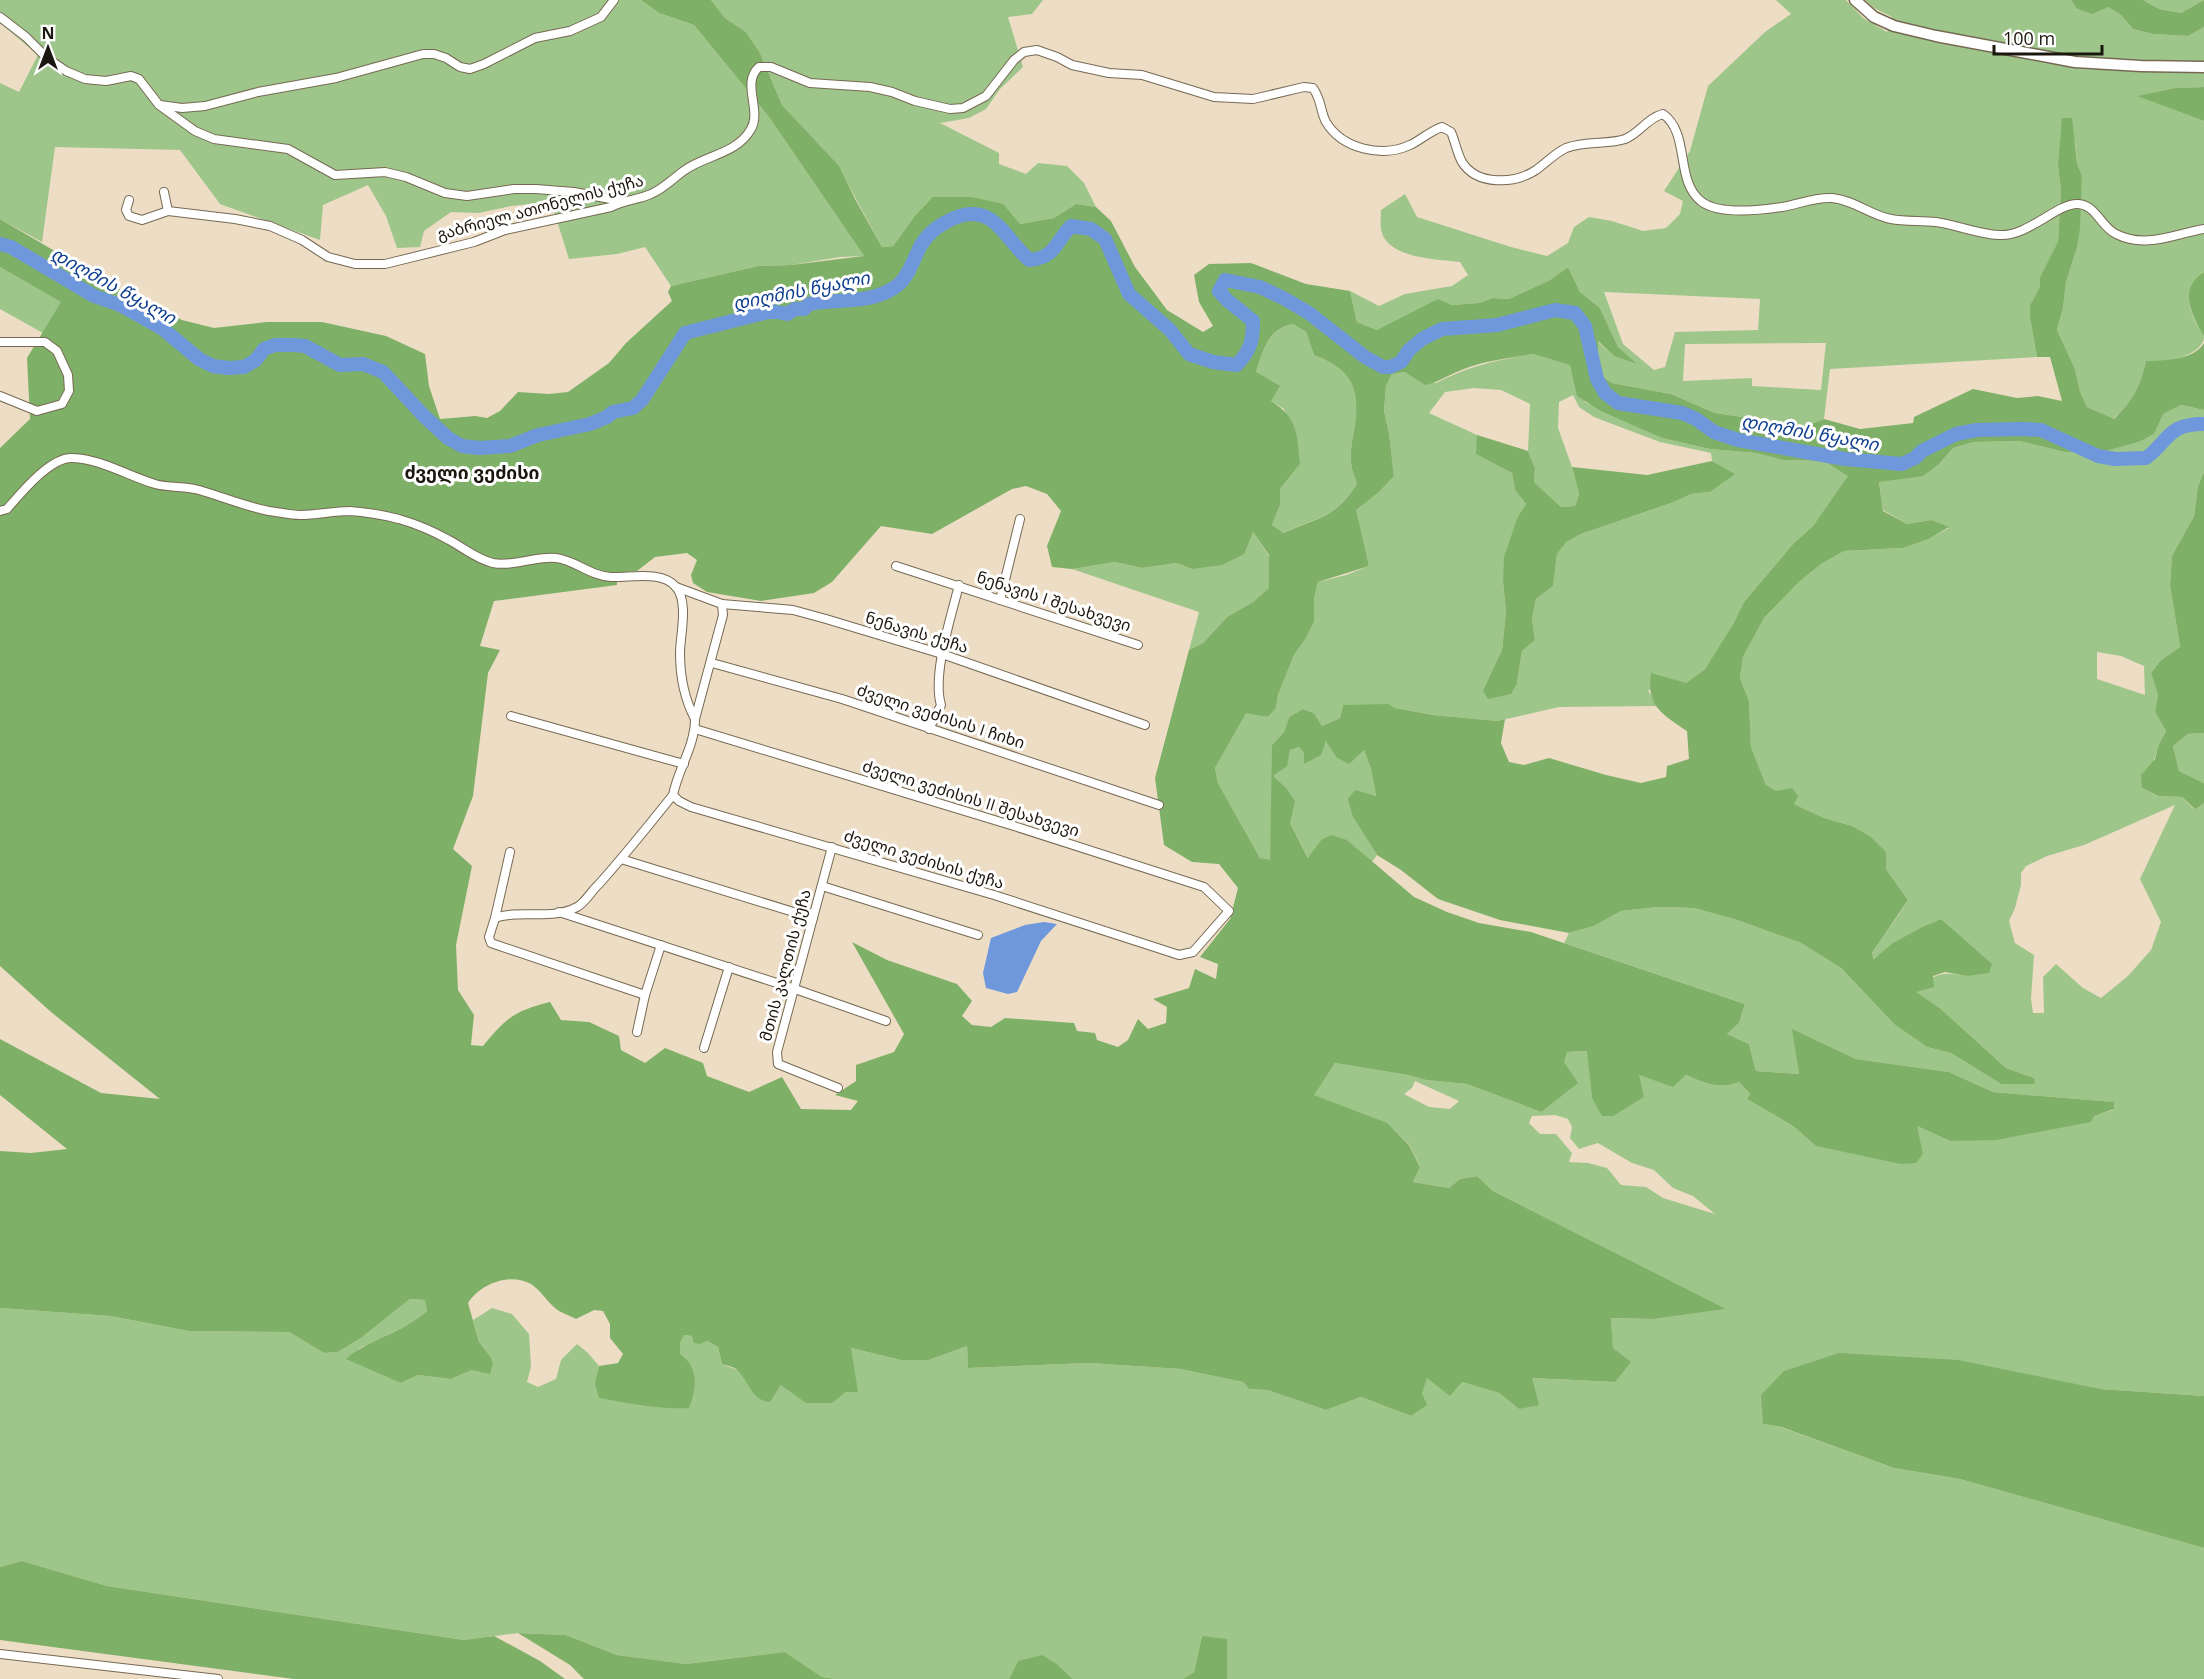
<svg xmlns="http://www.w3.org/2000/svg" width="2204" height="1679" viewBox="0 0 2204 1679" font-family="'Open Sans','Noto Sans Georgian',sans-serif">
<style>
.green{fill:#9ec68b;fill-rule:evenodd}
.forest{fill:#7fb068;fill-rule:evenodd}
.water{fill:#6e97dc}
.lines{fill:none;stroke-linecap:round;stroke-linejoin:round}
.river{stroke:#6e97dc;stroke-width:14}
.minor-casing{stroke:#766953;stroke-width:10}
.tertiary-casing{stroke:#766953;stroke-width:13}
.minor{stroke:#fff;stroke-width:8}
.tertiary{stroke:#fff;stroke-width:10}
.labels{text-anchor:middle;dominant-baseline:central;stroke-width:6;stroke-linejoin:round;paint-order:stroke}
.street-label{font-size:16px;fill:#1c170e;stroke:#fff}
.water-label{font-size:18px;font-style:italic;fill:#0e3e8f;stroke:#fff}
.neighbourhood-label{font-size:18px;font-weight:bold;fill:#1c170e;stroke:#fff}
</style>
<rect width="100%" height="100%" fill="#edddc5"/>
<!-- green -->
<g class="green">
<polygon points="0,0 641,0 659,13 694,25 769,117 864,256 840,257 791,265 758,266 671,286 645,247 617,254 569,259 551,202 511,206 479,213 451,212 424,231 420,247 397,248 386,216 368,185 323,205 320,240 220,204 180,150 55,147 42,242 0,219 0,83 19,92 38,55 0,23"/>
<polygon points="711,0 1043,0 1032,14 1008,17 1023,67 1000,89 986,109 969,118 940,123 999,153 999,164 1026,174 1038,163 1067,166 1084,183 1096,207 1076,204 1054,218 1020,224 914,217 893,246 882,247 838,166 782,105 760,53 746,32 725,18"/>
<path d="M1776 0H1846L1863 18 1887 32 1892 17 1874 8 1865 0H2071L2076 8 2108 7 2121 15 2133 29 2153 34 2188 36 2204 27V87L2175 88 2138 96 2204 121V272C2187 283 2186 303 2195 321 2197 326 2203 331 2204 337 2204 350 2180 359 2170 361 2162 362 2154 361 2146 361 2140 388 2134 400 2113 419L2087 407 2080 391 2075 369 2057 330 2063 308 2066 282 2077 248 2082 176 2077 163 2075 142 2058 166 2061 190 2058 243 2040 277V287L2030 305V318L2037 357 1830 369 1824 419 1805 426 1715 413 1671 394 1612 383 1602 377 1598 364 1597 341 1614 356 1635 363 1618 347 1600 308 1580 292 1568 267 1550 280 1509 299 1493 298 1479 303 1451 305 1398 321 1377 330 1357 322 1350 291 1379 306 1405 294 1452 286 1468 275 1460 262C1437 259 1386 259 1381 229 1380 223 1381 216 1381 210L1405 194 1417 217 1511 247 1547 256 1568 243 1574 227 1589 217 1612 221 1643 231 1666 228 1680 214 1683 201 1664 191 1690 151 1708 86 1765 32 1791 14ZM1604 292 1760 299 1758 330 1675 332 1665 367 1654 370 1623 344ZM1826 343 1821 390 1752 386V378L1683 381 1685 344Z"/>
<polygon points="2143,0 2204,0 2181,13 2159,9"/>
<polygon points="0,267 62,302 43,333 0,309"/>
<path d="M1293 324 1306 332 1314 355C1350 369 1360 386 1355 424 1353 437 1350 448 1351 461 1351 469 1355 477 1357 484 1334 519 1318 517 1282 533L1272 525 1280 505V489L1300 464 1284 409 1271 401 1256 372C1264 350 1267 330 1293 324Z"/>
<path d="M1533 354 1571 365 1585 402 1662 438 1710 449 1756 453 1783 460 1824 461 1849 476 1813 526 1793 544 1744 602 1735 623 1705 669 1686 683 1648 690 1657 706 1559 707 1498 721 1433 715 1395 708 1343 705 1340 718 1322 726 1314 713 1303 709 1289 717 1284 732 1272 745 1290 750 1299 747 1304 753V764L1326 740 1336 757 1364 750 1371 769 1376 797 1353 817 1377 855 1372 862 1347 840H1321L1309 859 1290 823 1273 777 1270 861 1260 858 1218 783 1215 768 1246 712 1268 717 1276 708 1278 695 1294 655 1306 638 1314 622V599L1318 582 1346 575 1369 566 1355 510 1379 492 1394 476 1389 433 1384 411 1386 386 1392 374 1405 372 1436 383C1472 365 1493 361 1533 354ZM1474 388 1501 390 1530 404 1528 451 1535 468 1534 482 1561 507 1575 506 1579 494 1572 467 1558 428 1559 402 1573 395 1579 407 1594 417 1660 442 1711 453 1712 461 1734 474 1710 492 1691 494 1674 502 1581 534 1565 542 1557 554 1553 586 1536 599 1532 618 1535 640 1522 651 1517 683 1484 691 1502 650 1506 612 1503 582 1518 516 1526 504 1515 490 1512 473 1477 454V435L1429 413 1445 392Z"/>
<path d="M2181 405 2204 410V472L2198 486 2194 516 2172 556 2170 585 2180 647 2160 661 2151 673 2158 695 2155 712 2166 731 2142 788 2157 796 2182 797 2194 809 2204 803V1396L2100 1389 1764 1424 1780 1427 1894 1468 1960 1479 2204 1548V1679H1227L1202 1636 1194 1672 1183 1679H1073L1058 1665 1018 1661 1009 1679H837L822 1677 785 1652 686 1664 617 1655 566 1635 518 1633 464 1640 107 1586 22 1561 0 1567V1308L110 1316 189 1331 289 1332 324 1353 338 1352 361 1338 410 1299 426 1300 427 1311 416 1321 358 1349 401 1383 418 1375 451 1379 472 1370 490 1356 479 1342 473 1320 492 1308 512 1314 529 1334 531 1367 527 1382 538 1387 556 1379 561 1360 577 1344 588 1353 599 1366 596 1383 680 1355V1343L684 1335 692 1336 701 1344 707 1341 718 1347 722 1364 737 1370 772 1398 781 1385 831 1403 846 1392 851 1348 901 1360H929L967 1346 968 1368 1089 1363 1180 1369 1243 1382 1249 1389 1267 1390 1326 1410 1361 1397 1411 1416 1422 1394 1427 1377 1462 1382 1499 1393 1519 1409 1531 1378 1615 1382 1611 1318 1654 1319 1725 1309 1493 1191 1477 1176 1460 1179 1449 1188 1413 1182 1420 1166 1409 1144 1387 1124 1313 1095 1335 1063 1408 1075 1426 1080 1467 1084 1541 1112 1567 1052 1588 1051 1592 1098 1639 1075 1673 1086 1686 1075C1704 1083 1720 1090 1739 1082L1750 1094 1747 1099 1793 1126 1816 1146 1917 1126 1950 1141 2093 1116 2113 1110V1102L1993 1092 1949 1072 1856 1059 1793 1030 1799 1074 1756 1071 1749 1044 1727 1034 1739 1023 1745 1004 1564 943 1569 933 1594 926 1621 911 1658 907 1694 908 1737 920 1801 943 1841 968 1895 1025 1927 1047 1951 1053 2001 1084 2034 1078 2006 1068 1941 1009 1915 992C1936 973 1939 971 1967 976L1965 941 1941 919C1916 929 1895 941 1875 959L1872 954C1883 935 1897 919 1908 900L1886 869V852L1852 826 1824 818 1794 804 1766 785 1751 747 1749 701 1740 678 1743 657 1764 618 1799 582 1821 564 1844 551 1903 548 1929 539 1949 528 1931 520 1907 524 1883 510 1879 482 1939 464 1953 448 1974 442 2019 441 2065 452 2141 441 2154 434 2162 414ZM2097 652 2121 656 2144 666 2145 695 2097 679ZM2175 805 2140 879 2161 922 2151 950 2128 976 2101 998 2083 988 2056 964 2043 977 2044 1013H2033L2031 999 2034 955 2015 943 2009 921 2015 908 2021 885V873L2026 866 2047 856 2084 845ZM1415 1081 1459 1101 1450 1109 1429 1107 1404 1094 1412 1088ZM1555 1115 1568 1119 1572 1127 1570 1138 1579 1149 1598 1143 1632 1163 1654 1170 1673 1188 1693 1196 1715 1214 1663 1198 1646 1187 1621 1185 1607 1168 1588 1163 1569 1162 1572 1153 1556 1134H1540L1529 1123 1532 1116Z"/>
<polygon points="1253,532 1269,556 1269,588 1253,602 1227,617 1203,643 1189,650 1199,612 1072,569 1115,562 1142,568 1177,563 1192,569"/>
<polygon points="2204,733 2204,783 2179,771 2173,746 2188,734"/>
</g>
<!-- forest -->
<g class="forest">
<path d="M641 0H711L725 18 746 32 760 53 782 105 839 166 855 199 882 247 893 246 914 217 933 197H972L1003 204 1020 224 1054 218 1076 204 1096 207 1111 221 1135 267 1167 310 1203 332 1213 326 1199 302 1194 275 1209 264 1251 263 1306 284 1350 291 1357 322 1377 330 1438 299 1451 305 1479 303 1493 298 1509 299 1550 280 1568 267 1580 292 1600 308 1618 347 1637 364 1614 356 1598 341V364L1602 377 1612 383 1671 394 1715 413 1805 426 1824 419 1860 429 1913 423 1914 417 1973 389 2017 398 2038 396 2062 401 2050 357H2037L2030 318V305L2040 287V277L2058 242 2061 190 2058 166 2062 118H2072L2077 163 2082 176 2080 228 2077 248 2066 282 2063 308 2057 330 2075 369 2080 391 2087 407 2114 419C2134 399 2140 387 2146 361 2163 361 2194 360 2204 343V410L2181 405 2163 414 2154 434 2141 441 2109 450 2065 452 2019 441 1974 442 1953 448 1939 464 1923 476 1879 482 1883 511 1907 524 1931 520 1949 527 1929 539 1903 548 1844 551 1821 564 1799 582 1764 618 1743 657 1740 678 1749 701 1751 747 1766 785 1776 791 1792 788 1798 796 1794 804 1824 818 1852 826 1871 837 1886 852V869L1908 900 1872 953 1874 959 1893 943 1922 927 1941 919 1992 964 1989 973 1967 976 1945 972 1933 976 1934 987 1916 992 1941 1009 2006 1068 2034 1078 2035 1084H2001L1951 1053 1927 1047 1895 1025 1841 968 1801 943 1737 920 1694 908 1658 907 1621 911 1594 926 1569 933 1500 920 1438 899 1401 870 1377 855 1353 817 1348 799 1355 790 1376 796 1371 769 1364 750 1349 764 1336 757 1326 741 1321 755 1304 764V753L1299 747 1290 750 1287 766 1273 776 1286 788 1295 801 1290 823 1308 858 1321 840 1331 835 1347 840 1414 897 1447 912 1479 923 1531 932 1745 1004 1739 1023 1727 1034 1749 1044 1756 1071 1799 1074 1792 1029 1856 1059 1949 1072 1993 1092 2114 1102V1109L2094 1116 2091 1122 1996 1140 1950 1141 1917 1126 1923 1154 1916 1163 1901 1164 1816 1146 1793 1126 1747 1099 1750 1094 1739 1082C1720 1090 1704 1083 1686 1075L1673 1087 1639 1075 1644 1097 1613 1116H1602L1592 1098 1587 1051 1567 1052 1564 1062 1578 1083 1541 1112 1467 1084 1426 1080 1408 1075 1335 1063 1314 1095 1387 1123 1409 1145 1420 1167 1413 1182 1449 1188 1460 1179 1477 1176 1493 1191 1726 1309 1654 1319 1611 1318 1613 1348 1631 1362 1615 1382 1532 1378 1539 1405 1519 1409 1499 1393 1462 1382 1450 1396 1427 1378 1422 1394 1427 1405 1411 1416 1361 1397 1326 1410 1267 1390 1249 1389 1243 1382 1180 1369 1089 1363 968 1368 967 1346 929 1360H901L851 1348 858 1392H846L832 1403H806L781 1385 770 1402C751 1401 749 1380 736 1369 733 1367 726 1365 722 1364L718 1347 707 1341 701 1344 694 1343 692 1336 684 1335 680 1343V1354C699 1367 697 1388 689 1408 659 1410 629 1403 599 1398L595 1383 599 1366 618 1363 623 1354 610 1338V1324L603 1311 594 1310 576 1319C571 1316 564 1314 559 1311 548 1304 542 1291 531 1284 510 1272 480 1284 468 1303L479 1342 490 1356 493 1363 490 1374 472 1370 451 1379 418 1375 401 1383 346 1359C370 1338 403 1333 427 1311L425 1300 410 1299 361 1338 338 1352 324 1353 289 1332 189 1331 110 1316 0 1308V1151L31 1153 67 1149 0 1095V1039L101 1093 160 1099 51 1012 0 966V448L30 419 27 358 61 302 0 267V219L118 288 182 320 214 328 267 322H322L386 336 425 354 429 386 440 419 475 416 487 418 500 411 518 392 549 394 568 392 609 363 626 343 672 301 668 292 671 286 758 266 791 265 864 256 769 117 694 25 659 13ZM1293 324 1306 332 1314 355C1350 369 1360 386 1355 424 1353 437 1350 448 1351 461 1351 469 1355 477 1357 484 1334 519 1319 517 1283 533L1272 525 1280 505V489L1300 464C1297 434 1298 418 1271 401L1280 386 1256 372C1264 349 1267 330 1293 324ZM1533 354 1570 365 1577 396 1601 411 1662 438 1710 449 1756 453 1783 460 1824 461 1848 476 1813 526 1793 544 1744 602 1734 623 1705 669 1686 683 1651 673C1646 706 1662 714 1687 731L1689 759 1667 766 1666 777 1641 783 1606 775 1549 758 1524 765 1509 762 1501 743 1505 719 1498 721 1433 715 1395 708 1388 704 1343 705 1340 718 1322 726 1314 713 1303 709 1289 717 1284 732 1272 745 1270 860 1260 858 1218 783 1215 768 1246 713 1268 717 1276 708 1278 695 1294 655 1306 638 1314 622V599L1318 582 1369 566 1356 510 1379 492 1394 476 1389 433 1384 411 1386 386 1392 374 1405 372 1425 385C1439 382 1450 374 1464 369 1486 360 1510 358 1533 354ZM1026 486 1047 494 1061 511 1047 546 1052 567 1072 569 1115 562 1142 568 1177 563 1192 569 1222 565 1244 554 1253 532 1269 555V588L1253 602 1227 617 1203 643 1189 650 1155 778 1164 845 1192 862 1219 864 1238 888 1230 919 1200 957 1218 964 1216 979 1195 969 1189 988 1153 999 1167 1007 1166 1023 1148 1029 1138 1019 1128 1040 1118 1047 1097 1040 1095 1033 1077 1031 1074 1023 1005 1018 991 1027 972 1025 962 1016 972 1001 957 984 887 960 852 942 904 1034 894 1052 856 1065V1081L835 1095 858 1101 851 1110 801 1109 782 1077 749 1092 707 1076 703 1063 665 1048 645 1063 621 1050 619 1036 589 1022 561 1020 550 1002C514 1011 506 1018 483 1046L471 1045 474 1015 458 990 456 945 472 866 453 849 473 796 488 673 500 650 480 646 494 601 617 585V573L637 571 655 557 687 553 697 560 691 575 693 583 707 592 761 601 814 593 832 582 881 526 932 534 1012 489Z"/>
<polygon points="2071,0 2143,0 2159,9 2181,13 2204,0 2204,27 2188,36 2153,34 2133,29 2121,15 2108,7 2092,14 2076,8"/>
<polygon points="2204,87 2204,121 2137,96 2175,88"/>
<path d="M2204 272V336C2191 315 2178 288 2204 272Z"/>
<polygon points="1477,435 1528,451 1535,468 1534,482 1561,507 1575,506 1579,494 1572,467 1647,475 1712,461 1735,474 1710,492 1691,494 1674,502 1581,534 1566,542 1557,554 1553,586 1536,599 1532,618 1535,640 1522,651 1517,683 1511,694 1488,699 1483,691 1502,650 1506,612 1503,582 1504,557 1518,516 1526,504 1515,490 1512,473 1476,454"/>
<polygon points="2204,472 2204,733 2188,734 2173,746 2179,771 2204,783 2204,803 2195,809 2182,797 2158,796 2142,788 2141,775 2155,759 2159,745 2166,731 2155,712 2158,695 2151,673 2160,661 2180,647 2170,585 2172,556 2194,516 2198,486"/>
<polygon points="1839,1353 1958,1360 2100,1389 2204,1396 2204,1548 1960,1479 1894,1468 1781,1427 1763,1424 1761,1395 1784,1371"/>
<polygon points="22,1561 107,1586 464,1640 494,1636 540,1661 565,1679 294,1679 0,1640 0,1567"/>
<polygon points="518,1633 566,1635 617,1655 686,1664 785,1652 822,1677 837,1679 584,1679 570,1665"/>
<polygon points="1202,1636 1227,1639 1227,1679 1183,1679 1194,1672"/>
<polygon points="1042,1655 1058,1665 1073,1679 1009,1679 1018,1661"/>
</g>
<!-- water -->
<polygon class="water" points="1044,922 1057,924 1041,941 1017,992 1008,994 986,988 983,973 991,938 1025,925"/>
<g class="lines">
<!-- river -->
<path class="river" d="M0 244 11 247 94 296 120 305 163 329 199 359 213 366 228 368 244 367 256 360 264 349 275 345H293L305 346 340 365 363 364 383 372 424 416 448 438 462 446 479 448 510 446 538 435 590 424 607 417 613 412 633 408 642 400 685 333 772 311 787 314 795 309H804L809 304C838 298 873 305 898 285 909 276 914 258 921 245 929 232 938 226 952 219 993 200 1004 238 1029 260 1055 258 1055 243 1071 226L1091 229 1105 239 1129 294 1170 330 1189 354 1213 362 1237 365C1251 349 1253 341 1253 321L1227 300 1219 291 1225 280 1260 287 1285 299 1309 313 1365 357 1383 367H1390L1401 362 1409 350 1422 339 1442 329 1497 325 1555 310 1575 313 1585 326 1597 379 1605 393 1618 403 1682 413 1696 419 1714 432 1738 440 1845 459 1902 464 1915 458 1922 451 1956 434 1977 430 2022 429 2041 430 2098 456 2115 459 2146 458C2170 440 2167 424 2204 424"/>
<!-- minor casing -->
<g class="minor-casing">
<g id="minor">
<polyline points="0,17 26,37 47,58 66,71 85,79 106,81 131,76 139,79 159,105 195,131 214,139 288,149 335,175 385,172 406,177 445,193 467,196 514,189 536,189 574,192 621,201"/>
<polyline points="160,105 182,108 205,106 258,92 336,78 423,54 434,54 446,58 460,67 470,69 484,64 535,38 570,31 601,17 614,0"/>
<path d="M164 192 168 211 235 219 270 226 302 240 328 257 355 264H385L474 242 505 230 611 207C624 200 637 200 651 194 666 187 672 179 685 170 706 155 737 154 751 129 762 110 741 83 759 67H771L810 83 870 87 892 92 915 101 950 109 963 108 986 96 1014 60 1024 52 1037 50 1057 57 1072 65 1109 73 1142 75 1214 97 1253 99 1304 87 1313 88C1322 101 1320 111 1326 122 1342 149 1382 158 1410 145 1421 140 1430 131 1442 127L1451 132C1455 141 1457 153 1462 162 1477 186 1515 184 1536 170 1546 163 1555 153 1566 148 1586 140 1608 145 1625 139 1640 133 1647 118 1663 114 1691 134 1674 181 1702 202 1720 215 1762 210 1782 207 1799 204 1815 197 1832 198 1854 200 1870 215 1891 219 1906 222 1922 220 1936 222 1957 225 1978 234 1999 235 2028 237 2057 203 2078 204 2096 205 2101 227 2116 234 2146 249 2174 234 2204 229"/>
<polyline points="129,200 126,210 129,216 142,220 168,211"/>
<polyline points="0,342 45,342 57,351 68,375 69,391 62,404 37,411 0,396"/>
<path d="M0 511 7 509C21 493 51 456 73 458 101 459 128 476 155 484 169 488 185 486 199 490 223 497 244 506 269 511 279 512 290 515 300 515 317 515 333 511 350 511 366 512 383 515 399 519 416 524 433 531 449 540 464 548 476 559 493 563 514 567 534 556 556 558 575 560 590 576 611 577 630 578 662 570 676 587 689 602 680 636 680 653 680 677 684 698 695 719"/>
<polyline points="896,566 1138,645"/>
<polyline points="676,587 722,604 793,610 826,619 942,654 1145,725"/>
<polyline points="1000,600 1020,519"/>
<polyline points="712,663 842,699 1159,805"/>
<polyline points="511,716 684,764"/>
<path d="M695 729 1014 826 1204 887 1229 911 1193 952 1179 955 994 895 691 807 679 801 673 795C678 769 695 746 695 719L723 615 722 604"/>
<path d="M929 729 941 705C932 675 951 617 959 585"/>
<polyline points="832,847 777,1052 778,1064 838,1088"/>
<polyline points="621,859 813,918"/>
<polyline points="822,886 978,935"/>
<polyline points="559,912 795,989 886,1021"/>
<polyline points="495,918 510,852"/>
<path d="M645 995 491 943 489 937 495 918C521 909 551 921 577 907 585 903 592 890 599 884 625 855 649 825 673 795"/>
<polyline points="637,1032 645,995 661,945"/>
<polyline points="704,1048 729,967"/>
<polyline points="0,1654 218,1679"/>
</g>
</g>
<!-- tertiary casing -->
<g class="tertiary-casing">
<polyline id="tertiary" points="1855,0 1874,17 1894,26 1936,36 2075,62 2141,66 2204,67"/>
</g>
<!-- minor -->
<use href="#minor" class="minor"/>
<!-- tertiary -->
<use href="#tertiary" class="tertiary"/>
</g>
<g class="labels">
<!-- street labels -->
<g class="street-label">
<text transform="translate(540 207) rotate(-15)">გაბრიელ ათონელის ქუჩა</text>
<text transform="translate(1054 601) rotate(18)">ნენავის I შესახვევი</text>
<text transform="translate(917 632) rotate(17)">ნენავის ქუჩა</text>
<text transform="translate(941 716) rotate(18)">ძველი ვეძისის I ჩიხი</text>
<text transform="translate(971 798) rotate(17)">ძველი ვეძისის II შესახვევი</text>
<text transform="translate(924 859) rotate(17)">ძველი ვეძისის ქუჩა</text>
<text transform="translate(785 965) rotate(-75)">მთის კალთის ქუჩა</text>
</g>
<!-- water labels -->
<g class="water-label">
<text transform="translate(114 285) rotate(29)">დიღმის წყალი</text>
<text transform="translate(801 290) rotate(-11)">დიღმის წყალი</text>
<text transform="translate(1810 432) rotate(10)">დიღმის წყალი</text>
</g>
<!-- neighbourhood labels -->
<g class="neighbourhood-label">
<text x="472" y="472">ძველი ვეძისი</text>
</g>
</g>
<!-- north arrow -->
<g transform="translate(48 48)" stroke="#ffffff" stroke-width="4.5" paint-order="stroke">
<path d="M0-4.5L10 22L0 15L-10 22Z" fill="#1c170e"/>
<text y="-9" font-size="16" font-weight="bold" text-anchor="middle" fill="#1c170e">N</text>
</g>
<!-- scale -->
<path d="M1994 45v9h108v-9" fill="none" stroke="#1c170e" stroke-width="3"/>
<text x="2003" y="45" font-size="18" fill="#1c170e" stroke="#ffffff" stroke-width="4.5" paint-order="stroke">100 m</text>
</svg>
